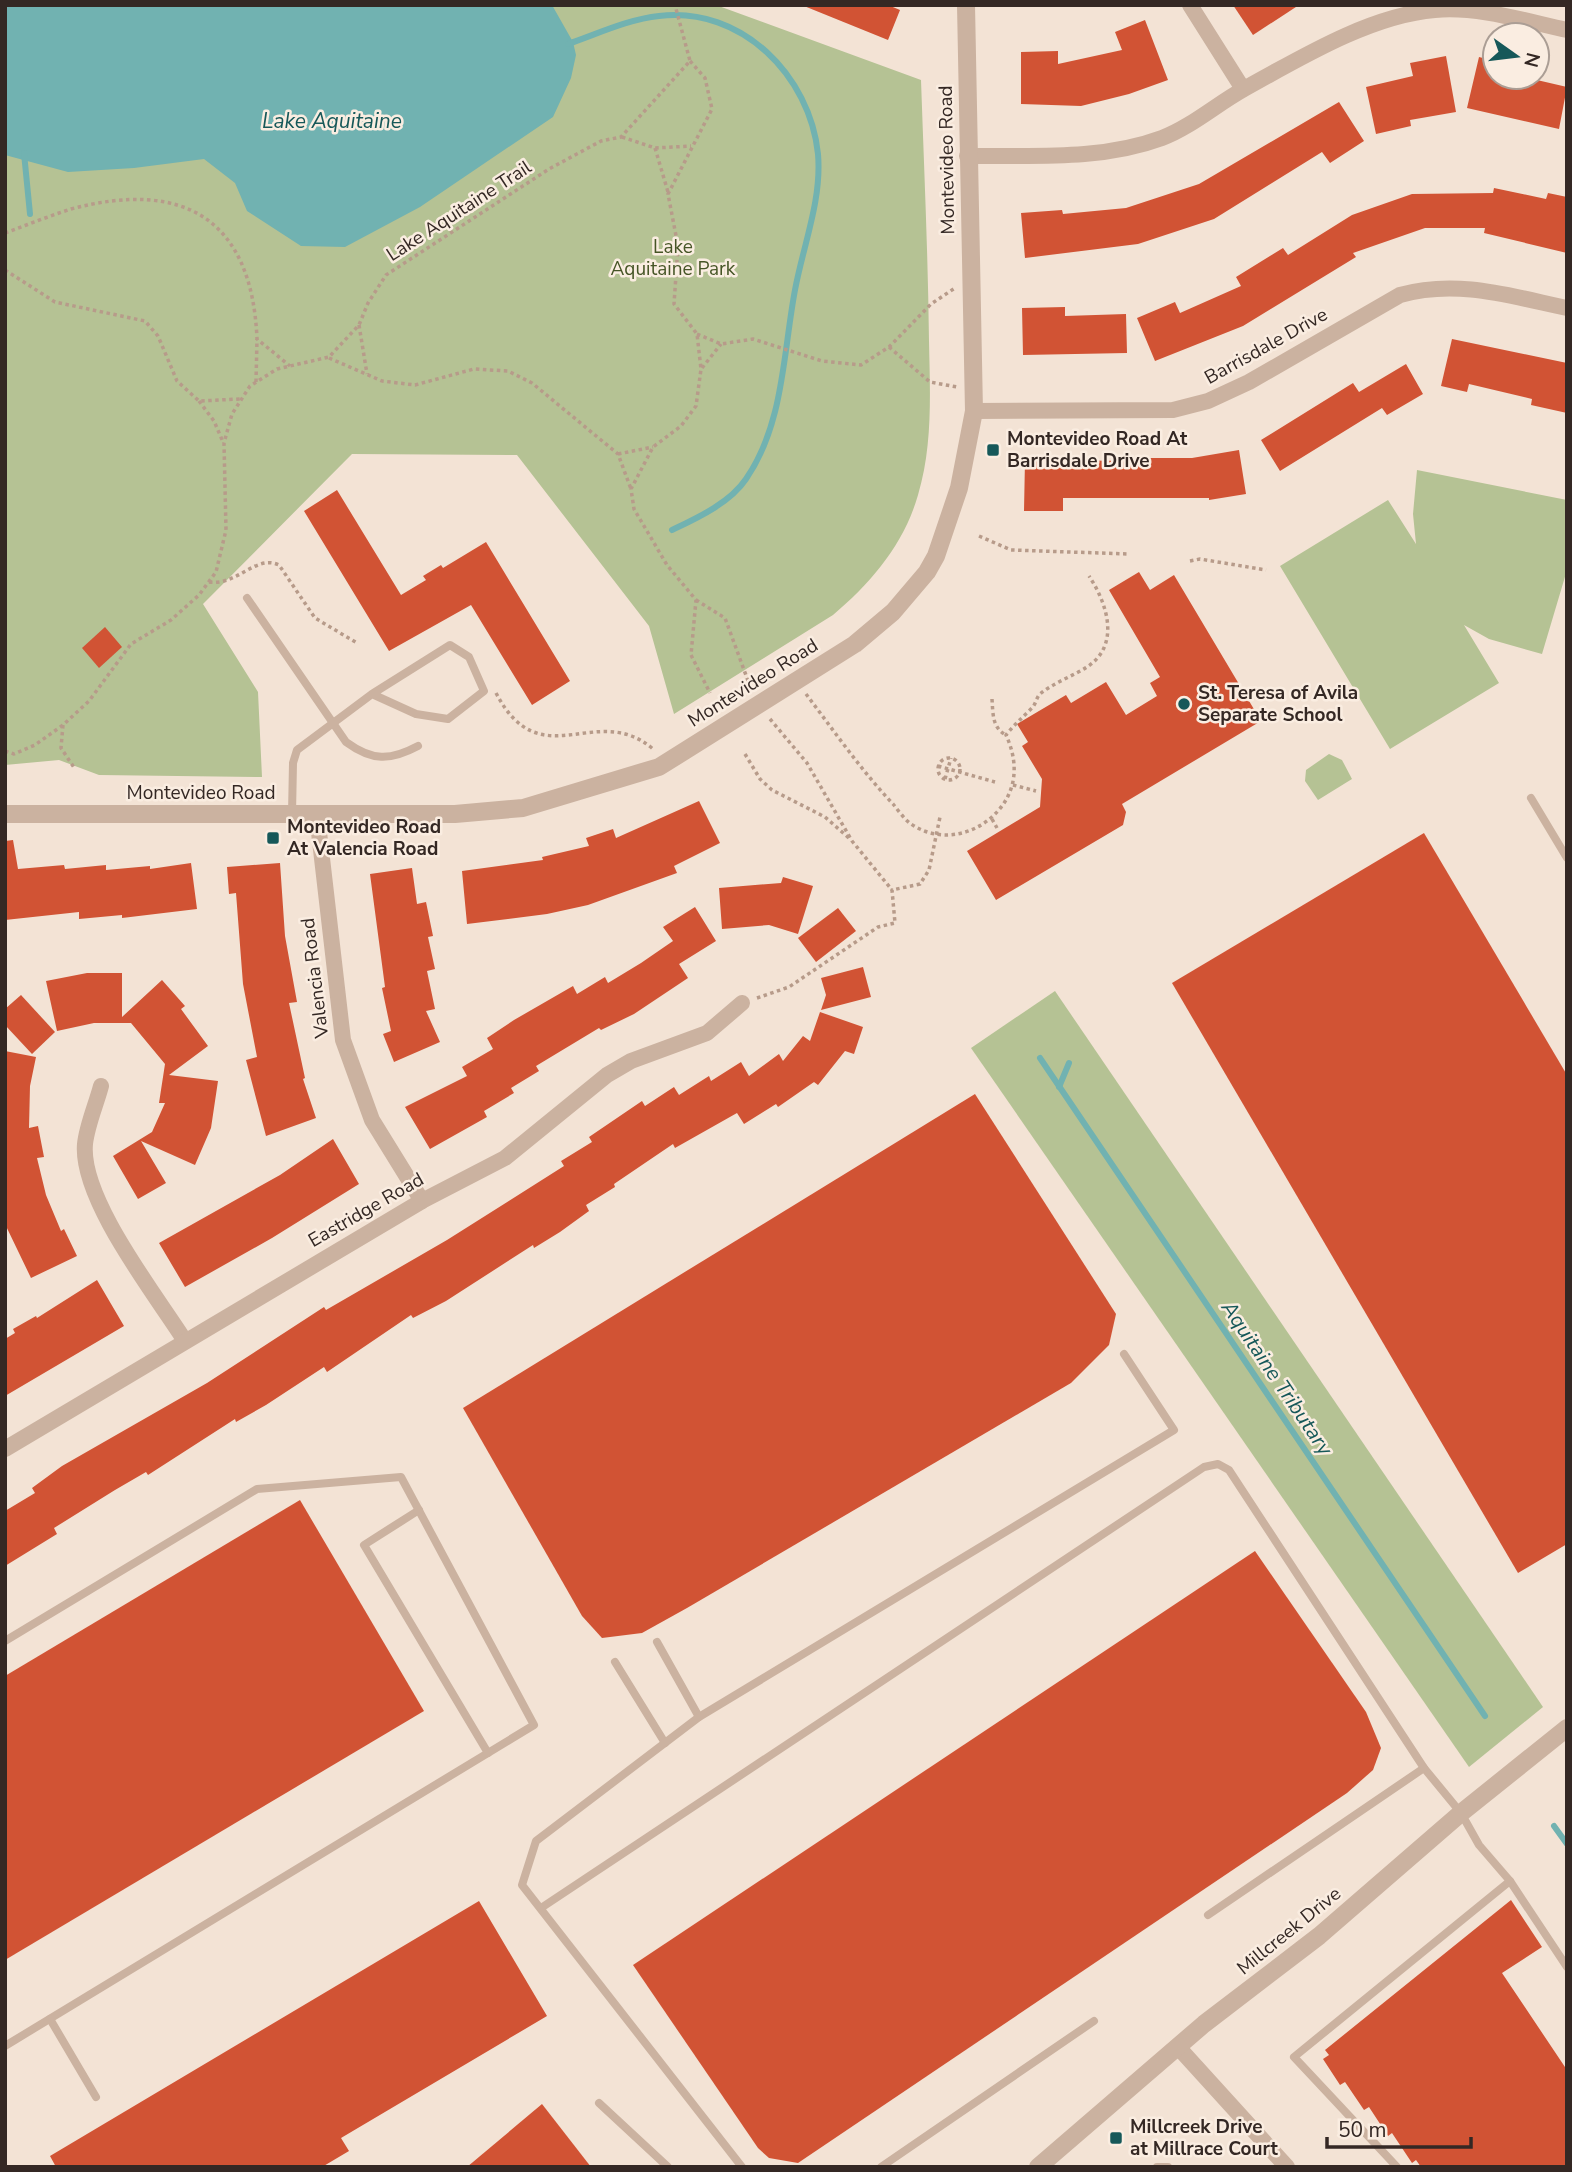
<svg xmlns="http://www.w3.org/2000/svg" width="1572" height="2172" viewBox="0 0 1572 2172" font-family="'Nunito Sans',sans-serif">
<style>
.green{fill:#b5c294}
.water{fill:#71b2b1}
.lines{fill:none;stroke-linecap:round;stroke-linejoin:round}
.stream{stroke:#71b2b1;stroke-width:6}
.building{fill:#d15334}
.path{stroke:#b79b8a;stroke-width:3.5;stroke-dasharray:3.5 3.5;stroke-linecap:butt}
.service{stroke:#cbb2a0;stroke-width:8}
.minor{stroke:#cbb2a0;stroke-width:16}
.tertiary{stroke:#cbb2a0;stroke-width:18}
.poi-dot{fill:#165859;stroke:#faede1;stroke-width:2.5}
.labels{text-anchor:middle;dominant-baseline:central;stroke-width:5;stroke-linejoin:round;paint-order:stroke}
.street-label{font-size:19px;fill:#342824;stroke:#faede1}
.park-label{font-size:19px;fill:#465526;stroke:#faede1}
.poi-label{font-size:19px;font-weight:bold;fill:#342824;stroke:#faede1;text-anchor:start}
.water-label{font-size:21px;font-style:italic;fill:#165859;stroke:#faede1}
</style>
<rect width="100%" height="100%" fill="#f3e3d5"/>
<!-- green -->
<g class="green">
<path d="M5 5H716L921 80C924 167 928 254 929 341 930 392 933 445 918 495 904 544 872 582 833 615L674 714 649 626 517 455 352 454 203 604 258 692 262 777 99 775 59 760 5 765Z"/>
<polygon points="1417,470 1567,500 1567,570 1542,654 1489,639 1464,625 1499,683 1390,749 1280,566 1388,500 1416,544 1413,514"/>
<polygon points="1329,754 1342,760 1352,779 1318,800 1305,781 1306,770"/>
<polygon points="1055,991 1543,1707 1469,1767 971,1048"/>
</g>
<!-- water -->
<polygon class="water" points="5,5 552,5 573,42 576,55 571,78 553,117 420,207 345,247 301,246 247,211 235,183 204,159 134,168 68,172 5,155"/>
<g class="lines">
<!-- stream -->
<g class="stream">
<path d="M568 44C597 34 629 19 659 16 742 6 810 76 818 154 822 200 803 246 795 290 783 353 784 424 746 479 730 503 697 518 672 530"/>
<polyline points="24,153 30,214"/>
<polyline points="1040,1058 1485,1716"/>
<polyline points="1059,1087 1069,1063"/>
<polyline points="1554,1826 1567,1844"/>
</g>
</g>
<!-- building -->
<g class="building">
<polygon points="888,5 900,10 888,40 804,6"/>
<polygon points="1233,5 1299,5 1253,35"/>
<polygon points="1145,20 1168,80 1129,94 1081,106 1021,104 1021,52 1058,51 1058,64 1122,50 1115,32"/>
<polygon points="1446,56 1456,112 1410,120 1411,126 1376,134 1366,87 1413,76 1410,63"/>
<polygon points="1479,57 1495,61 1495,77 1524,77 1567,87 1559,129 1467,108"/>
<polygon points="1339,102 1364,141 1330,163 1322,152 1214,219 1138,244 1025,258 1021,213 1062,210 1063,214 1126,208 1199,184"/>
<polygon points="1494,188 1546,199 1548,193 1567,197 1567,253 1484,233 1485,228 1425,228 1353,253 1356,257 1243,326 1155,361 1137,318 1175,302 1180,313 1241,286 1236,277 1283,248 1288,255 1352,215 1412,194 1493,193"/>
<polygon points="1065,307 1065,316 1126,314 1127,353 1023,355 1022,308"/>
<polygon points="1452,339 1567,363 1567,413 1531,405 1532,399 1469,384 1467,392 1441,386"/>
<polygon points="1406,364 1423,394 1387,415 1382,408 1280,471 1261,440 1353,383 1359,392"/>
<polygon points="1239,450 1246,494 1209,500 1209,498 1063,498 1063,511 1024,511 1025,460 1143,461 1143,458 1192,458"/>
<polygon points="337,490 401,595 426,580 423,576 441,565 443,568 486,542 570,681 532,705 471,605 389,651 304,511"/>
<polygon points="1139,572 1150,590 1174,575 1261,721 1122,804 1126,812 1123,825 996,900 967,851 1040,807 1042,779 1022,746 1028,742 1017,724 1066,695 1071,703 1106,682 1126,715 1157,696 1150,683 1160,677 1109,590"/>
<polygon points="105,627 122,647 99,668 82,648"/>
<polygon points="699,801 720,843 674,866 677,873 588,905 547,914 467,924 462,871 543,860 542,857 589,846 586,838 613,829 616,838"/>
<polygon points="1424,833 1567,1075 1567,1544 1518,1573 1172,983"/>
<polygon points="13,840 18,869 64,865 65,869 106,865 106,870 150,866 150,869 191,863 197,909 122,918 122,915 79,919 79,912 5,920 5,841"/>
<polygon points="280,863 285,936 297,1002 289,1003 305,1078 303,1079 316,1118 266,1136 246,1060 257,1057 243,984 236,893 229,894 227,867"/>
<polygon points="412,868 417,904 426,902 433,936 428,937 435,969 427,971 435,1009 426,1011 440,1042 394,1062 383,1034 391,1031 382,988 385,987 370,874"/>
<polygon points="783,877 813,886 798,934 769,925 722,929 719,888 781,883"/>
<polygon points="695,907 716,941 679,964 688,978 634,1014 601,1030 599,1028 536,1066 539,1071 511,1088 514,1093 484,1111 487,1117 430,1149 405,1107 467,1076 462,1067 493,1049 487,1038 514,1020 573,986 577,994 605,977 608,983 641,963 673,941 663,927"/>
<polygon points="838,908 856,931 816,962 798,938"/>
<polygon points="863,967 871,997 821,1010 826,995 821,978"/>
<polygon points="87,973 122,973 122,1017 162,980 185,1006 181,1009 208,1046 169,1075 218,1081 211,1128 195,1165 141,1141 166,1183 138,1199 113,1156 152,1132 165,1103 159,1103 165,1064 131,1023 94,1023 57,1031 46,981"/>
<polygon points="21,995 55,1032 32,1054 5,1025 5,1009"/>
<polygon points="820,1012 863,1027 854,1054 845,1051 818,1085 814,1082 778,1107 776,1104 744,1124 737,1113 675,1148 673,1144 614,1184 615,1187 586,1205 589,1211 560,1232 534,1248 533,1245 446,1301 413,1318 411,1315 327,1372 324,1367 266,1405 236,1422 235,1419 148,1475 146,1472 115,1490 54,1528 57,1534 5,1566 5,1511 35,1493 32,1488 62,1466 207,1383 324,1307 326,1310 447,1240 564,1166 561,1161 592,1142 589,1137 642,1101 645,1106 674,1087 679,1095 709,1076 711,1081 741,1062 749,1076 779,1054 783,1061 803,1036 810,1041"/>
<polygon points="5,1051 36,1057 30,1086 29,1128 38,1126 44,1157 37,1158 46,1195 61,1231 64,1229 77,1256 31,1278 5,1224"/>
<polygon points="975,1094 1116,1314 1109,1345 1071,1383 687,1608 642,1633 602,1638 582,1616 463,1408"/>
<polygon points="333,1139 359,1184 272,1238 185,1287 159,1243 280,1175"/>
<polygon points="97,1280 124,1326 5,1396 5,1339 15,1333 13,1329 36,1316 37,1318"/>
<polygon points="300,1500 424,1711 5,1960 5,1676"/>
<polygon points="1255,1551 1366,1712 1381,1748 1373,1770 1347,1793 798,2163 769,2158 758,2148 633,1965"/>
<polygon points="1511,1900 1542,1947 1502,1973 1567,2070 1567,2167 1421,2167 1416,2160 1412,2163 1392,2133 1388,2136 1369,2107 1364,2110 1345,2082 1340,2085 1323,2059 1329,2055 1325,2050"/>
<polygon points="479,1901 547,2016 341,2138 349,2151 322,2167 56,2167 50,2156"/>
<polygon points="542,2104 591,2167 467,2167"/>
</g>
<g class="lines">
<!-- path -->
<g class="path">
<polyline points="690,61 705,78 712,109 668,194 678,246 674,304 697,334 701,369 696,406 681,426 653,447 631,489 634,509 667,565 696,600 691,655 710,693"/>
<polyline points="622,137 655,148 691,146"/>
<polyline points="655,148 668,192"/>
<path d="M5 233C27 225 49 216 71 209 184 179 252 219 257 339L290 366"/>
<polyline points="5,270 55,302 145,321 158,336 177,381 199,401 240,399"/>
<polyline points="359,325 367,374"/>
<polyline points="697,334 721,344 753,339 822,361 861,365 889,347 931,304 955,288"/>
<polyline points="889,347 930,382 957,387"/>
<polyline points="329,358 382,381 415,385 474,369 508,371 532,383 618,454 631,489"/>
<polyline points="702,368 721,344"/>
<polyline points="256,382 257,339"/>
<polyline points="199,401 214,421 223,442"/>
<polyline points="618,454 653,447"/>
<polyline points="979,536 1011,550 1129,554"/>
<polyline points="1190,561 1200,559 1266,570"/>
<path d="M209 582C237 586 256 554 279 565L315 618 357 643"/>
<polyline points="696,600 725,618 751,689"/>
<path d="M496 693C541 779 596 700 653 749"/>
<path d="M806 694C834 731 861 770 893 804 898 810 904 819 911 824 942 845 981 834 1002 806 1018 784 1017 759 1006 735 1014 725 1023 717 1032 708 1036 704 1036 698 1040 694 1053 683 1073 676 1087 667 1121 645 1107 603 1089 576"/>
<path d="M992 699C993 713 992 728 1006 735"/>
<polyline points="770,719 807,763 852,841 892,890"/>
<polyline points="63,725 61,748 75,769"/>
<polyline points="5,751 14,754 35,745 63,725 89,701 131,644 171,620 199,595 216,572 226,530 224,443 232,414 250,386 277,369 329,357 359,325 368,303 386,275 549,169 601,141 621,137 690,61 675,5"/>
<polyline points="745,754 760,779 772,790 825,817 850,839"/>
<circle cx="949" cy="769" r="11"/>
<polyline points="938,766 995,782"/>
<polyline points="945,779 951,758"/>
<polyline points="1013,785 1036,791"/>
<polyline points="992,819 997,828"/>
<polyline points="757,998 789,987 878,927 895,923 892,890 920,884 929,870 940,817"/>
</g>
<!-- service -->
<g class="service">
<path d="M247 598 346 742C372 761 390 761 418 746"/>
<polyline points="1531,798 1567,858"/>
<polyline points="292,814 293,763 297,750 372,694 450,645 469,657 484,691 448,719 416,714 372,694"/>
<polyline points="419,1510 364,1545 488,1753"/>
<polyline points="5,1641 257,1489 401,1477 534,1725 5,2046"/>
<polyline points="657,1642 699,1717"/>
<polyline points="615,1662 665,1743"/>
<polyline points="541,1908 1204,1467 1218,1464 1229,1470 1424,1768 1461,1813 1479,1845 1510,1881 1567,1967"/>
<polyline points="1208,1915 1424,1768"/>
<polyline points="50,2019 96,2097"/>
<polyline points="599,2103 668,2167"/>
<polyline points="742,2167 522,1885 536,1841 699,1717 1174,1430 1124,1354"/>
<polyline points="881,2167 1094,2021"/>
<polyline points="1157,2167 1168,2167"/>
<polyline points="1397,2167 1294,2057 1510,1881"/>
</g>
<!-- minor -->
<g class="minor">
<polyline points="1190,5 1243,89"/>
<path d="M967 156C1031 155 1100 161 1162 138 1191 127 1217 104 1244 89 1300 58 1371 15 1435 10 1478 6 1525 21 1567 30"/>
<path d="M974 411 1173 410 1208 401 1249 382 1400 295C1457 279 1510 296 1567 308"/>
<polyline points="317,815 343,1040 372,1120 422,1201"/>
<path d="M101 1086C96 1105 87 1125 85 1144 80 1199 156 1295 185 1341"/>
<polyline points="5,1449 422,1201 505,1158 607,1075 631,1061 707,1033 742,1003"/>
<polyline points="1178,2047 1287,2167"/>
</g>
<!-- tertiary -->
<g class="tertiary">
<polyline points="5,814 455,814 523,808 659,767 855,644 893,612 927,572 936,556 959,488 974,411 966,5"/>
<polyline points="1038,2167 1204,2024 1319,1936 1461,1813 1567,1728"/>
</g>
</g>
<!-- markers -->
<g class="poi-dot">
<rect x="986" y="443" width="14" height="14" rx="3.5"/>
<circle cx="1184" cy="704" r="7"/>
<rect x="266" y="831" width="14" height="14" rx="3.5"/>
<rect x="1109" y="2131" width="14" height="14" rx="3.5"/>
</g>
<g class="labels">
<!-- street labels -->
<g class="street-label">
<text transform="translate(947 160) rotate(-91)">Montevideo Road</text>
<text transform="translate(459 211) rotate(-33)">Lake Aquitaine Trail</text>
<text transform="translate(1266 346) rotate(-29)">Barrisdale Drive</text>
<text transform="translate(753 683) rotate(-32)">Montevideo Road</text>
<text x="201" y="793">Montevideo Road</text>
<text transform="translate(315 978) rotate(-97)">Valencia Road</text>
<text transform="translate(366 1210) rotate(-30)">Eastridge Road</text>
<text transform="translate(1289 1931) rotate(-39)">Millcreek Drive</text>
</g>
<!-- park labels -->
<g class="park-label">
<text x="673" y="247">Lake<tspan x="673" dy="22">Aquitaine Park</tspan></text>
</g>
<!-- poi labels -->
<g class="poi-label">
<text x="1007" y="439">Montevideo Road At<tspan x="1007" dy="22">Barrisdale Drive</tspan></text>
<text x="1198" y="693">St. Teresa of Avila<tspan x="1198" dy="22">Separate School</tspan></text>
<text x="287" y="827">Montevideo Road<tspan x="287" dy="22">At Valencia Road</tspan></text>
<text x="1130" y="2127">Millcreek Drive<tspan x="1130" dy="22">at Millrace Court</tspan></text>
</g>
<!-- water labels -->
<g class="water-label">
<text x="332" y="121">Lake Aquitaine</text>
<text transform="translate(1277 1378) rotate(56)">Aquitaine Tributary</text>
</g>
</g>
<!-- border -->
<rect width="1572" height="2172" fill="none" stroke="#342824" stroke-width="14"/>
<!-- north arrow -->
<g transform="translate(1516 56) rotate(104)"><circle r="33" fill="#faede1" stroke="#ab9e95" stroke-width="2"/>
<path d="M0-5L12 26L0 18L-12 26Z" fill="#165859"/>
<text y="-10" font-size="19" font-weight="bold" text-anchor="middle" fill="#342824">N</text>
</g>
<!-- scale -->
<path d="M1327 2137v10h144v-10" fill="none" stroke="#342824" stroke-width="3.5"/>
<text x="1338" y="2137" font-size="21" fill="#342824" stroke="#faede1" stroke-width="5" paint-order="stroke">50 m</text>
</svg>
